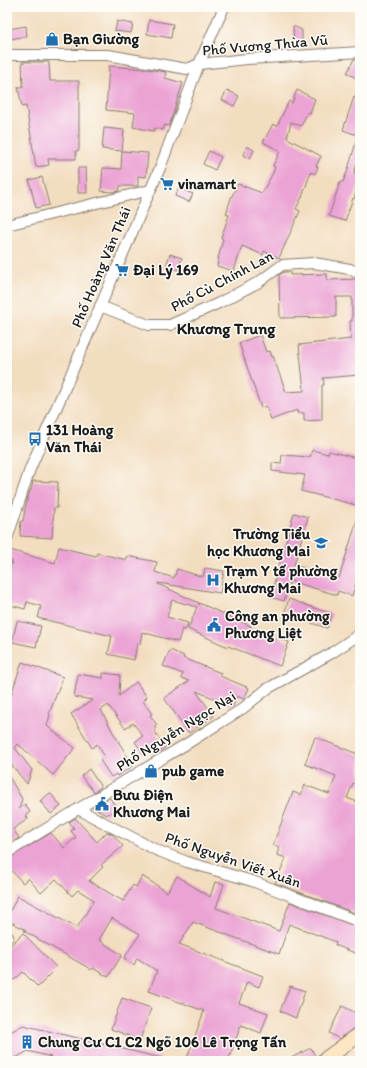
<svg xmlns="http://www.w3.org/2000/svg" width="367" height="1068" viewBox="0 0 367 1068" font-family="Itim,sans-serif">
<style>
.building{fill:#eba2d4}
.lines{fill:none;stroke-linecap:round;stroke-linejoin:round}
.street-casing{stroke:#887c6e;stroke-width:12}
.secondary-casing{stroke:#887c6e;stroke-width:16}
.street{stroke:#fff;stroke-width:10}
.secondary{stroke:#fce6c4;stroke-width:14}
.labels{text-anchor:middle;dominant-baseline:central;stroke-width:3;stroke-linejoin:round;paint-order:stroke}
.poi-label{font-size:15px;font-weight:bold;fill:#1c1c1c;stroke:#fdfcf7;text-anchor:start}
.street-label{font-size:15px;fill:#1c1c1c;stroke:#fdfcf7}
.neighbourhood-label{font-size:16px;font-weight:bold;fill:#1c1c1c;stroke:#fdfcf7}
</style>
<rect width="100%" height="100%" fill="#fdfcf7"/>
<filter id="ink" filterUnits="userSpaceOnUse"><feTurbulence type="fractalNoise" baseFrequency=".025" numOctaves="2"/><feDisplacementMap in="SourceGraphic" scale="8" xChannelSelector="R" yChannelSelector="G"/><feConvolveMatrix kernelMatrix="1 2 1 2 8 2 1 2 1" color-interpolation-filters="sRGB"/></filter>
<filter id="wash" filterUnits="userSpaceOnUse"><feTurbulence type="fractalNoise" baseFrequency=".012" numOctaves="4" result="noise"/><feDisplacementMap in="SourceGraphic" scale="16" xChannelSelector="R" yChannelSelector="G"/><feGaussianBlur stdDeviation="0.9" result="paint"/><feColorMatrix in="noise" values="0 0 0 0 0 0 0 0 0 0 0 0 0 0 0 0 0 1.4 0 .05"/><feComposite in="paint" operator="in"/></filter>
<g filter="url(#wash)">
<rect width="100%" height="100%" fill="#f3ddbf"/>
<g id="blocks">
<!-- building -->
<g class="building">
<polygon points="149,20 173,24 171,38 147,34"/>
<polygon points="117,21 133,24 131,33 115,31"/>
<polygon points="26,26 27,36 10,39 8,29"/>
<polygon points="293,26 302,30 302,47 294,47"/>
<polygon points="354,59 360,61 360,68 356,78 347,73"/>
<polygon points="22,62 49,62 50,81 79,81 79,150 76,151 76,159 48,159 49,165 36,167 26,106 22,107 18,87 23,87"/>
<polygon points="109,66 147,69 166,72 165,78 183,83 169,126 165,125 163,130 155,128 154,131 133,127 135,113 106,110"/>
<polygon points="227,90 239,96 234,106 222,100"/>
<polygon points="297,90 315,99 310,113 308,112 301,126 291,122 287,138 321,156 316,166 318,167 315,174 311,172 302,197 296,209 300,211 279,258 264,251 263,255 242,246 234,271 217,266 219,259 218,259 223,239 221,238 229,215 226,214 231,198 238,184 262,193 273,173 275,167 273,166 280,151 263,142 273,124 277,126 289,101 292,103"/>
<polygon points="354,97 360,99 360,136 343,130"/>
<polygon points="104,128 124,130 122,151 148,153 146,177 138,176 138,186 120,186 119,191 113,192 101,191 103,168 121,169 122,151 102,149"/>
<polygon points="358,136 360,136 360,154 354,173 360,175 360,180 354,199 353,198 345,221 329,216 340,182 343,182 347,172"/>
<polygon points="247,146 254,150 250,159 243,155"/>
<polygon points="209,151 221,157 215,170 203,164"/>
<polygon points="78,168 86,168 87,193 78,193"/>
<polygon points="42,177 49,205 36,208 29,180"/>
<polygon points="179,188 193,194 189,202 175,196"/>
<polygon points="170,254 182,258 178,270 166,266"/>
<polygon points="284,272 290,272 290,275 327,274 327,280 356,279 360,280 360,375 323,378 324,385 322,385 322,420 304,421 304,413 297,413 297,410 271,420 266,406 261,408 239,343 260,335 266,352 270,351 272,357 273,356 286,392 304,391 299,345 351,339 350,321 352,321 352,297 336,297 336,317 280,318 279,275"/>
<polygon points="312,450 328,454 329,451 360,459 360,506 301,491 305,475 272,471 272,463 281,464 282,455 310,457"/>
<polygon points="33,481 58,482 57,508 54,508 52,538 20,536 21,521 23,521 26,504 30,491 31,491"/>
<polygon points="294,513 308,517 294,565 339,578 358,517 360,517 360,569 352,596 338,591 337,595 290,581 284,601 270,597"/>
<polygon points="59,547 96,556 97,553 127,560 127,556 157,562 155,572 174,578 177,569 203,577 205,568 224,571 220,593 158,583 158,584 199,603 199,605 199,603 251,626 249,631 275,641 277,637 289,642 280,666 228,646 228,647 188,629 197,607 172,600 167,617 188,623 186,630 182,629 178,642 142,632 140,644 137,644 134,660 108,654 112,636 38,618 41,606 27,602 25,609 7,604 7,581 12,561 7,559 10,550 55,563"/>
<polygon points="289,599 332,614 327,628 284,614"/>
<polygon points="17,621 41,626 36,647 12,642"/>
<polygon points="170,650 184,656 183,658 221,673 220,676 249,688 244,699 237,696 233,706 196,691 214,716 189,733 164,698 189,681 181,678 183,674 163,666"/>
<polygon points="22,662 63,677 49,714 50,715 47,726 75,748 53,775 18,744 15,748 32,770 27,784 10,763 7,766 7,707"/>
<polygon points="103,673 120,675 119,696 136,682 147,697 143,701 152,714 150,715 157,725 155,727 156,734 166,747 156,754 152,749 144,754 135,742 143,736 133,723 125,728 108,705 101,710 114,734 133,766 117,776 116,774 111,777 100,760 105,757 97,744 92,748 71,714 93,700 74,697 78,674 103,678"/>
<polygon points="315,737 360,755 360,786 353,783 347,798 360,803 360,915 275,883 286,858 277,855 279,847 273,845 293,792 301,795 305,785 329,794 336,776 305,764"/>
<polygon points="89,769 101,787 94,792 81,776"/>
<polygon points="7,773 22,799 19,809 25,804 30,812 26,815 28,819 13,829 19,838 7,845"/>
<polygon points="50,793 61,806 51,814 40,801"/>
<polygon points="109,798 110,798 117,809 106,815 96,809 96,806"/>
<polygon points="75,818 97,842 107,832 112,834 123,846 101,865 103,867 89,881 123,901 133,885 136,887 142,876 167,892 177,876 210,897 215,882 224,884 216,908 279,931 290,902 360,928 360,955 335,945 336,942 289,924 279,954 193,922 179,944 263,976 259,987 247,982 239,1003 268,1013 261,1033 241,1025 228,1061 186,1061 204,1011 149,991 157,971 137,958 134,965 124,958 140,934 112,918 99,940 122,955 108,977 93,968 91,970 87,967 24,931 26,930 7,920 7,916 18,896 77,928 94,900 78,890 72,896 56,879 41,893 28,878 23,883 7,866 7,859 51,833 64,848 76,837 71,831 74,828 69,822"/>
<polygon points="23,933 57,968 38,987 23,972 14,980 7,973 7,949"/>
<polygon points="290,986 305,991 296,1018 280,1011"/>
<polygon points="122,998 151,1008 140,1040 111,1029"/>
<polygon points="342,1006 360,1015 360,1026 355,1027 339,1039 329,1033"/>
<polygon points="23,1025 161,1058 160,1061 44,1061 51,1057 28,1051 10,1061 7,1061 7,1034"/>
<polygon points="311,1048 316,1057 315,1061 285,1061"/>
</g>
</g>
</g>
<g filter="url(#ink)">
<use href="#blocks" fill-opacity="0" stroke="#887c6e" stroke-width="1"/>
<g class="lines">
<!-- street casing -->
<g class="street-casing">
<g id="street">
<polyline points="7,55 108,55 187,69 199,64 247,59 360,52"/>
<polyline points="7,225 150,190"/>
<polyline points="100,306 149,325 170,325 219,303 259,282 282,265 314,263 350,269 360,274"/>
<polyline points="7,539 30,469 160,168 199,64 224,7"/>
<polyline points="78,809 156,850 187,862 252,881 360,922"/>
<polyline points="7,853 78,809 188,743 242,709 267,689 330,654 360,634"/>
<polyline points="7,938 8,937"/>
</g>
</g>
<!-- secondary casing -->
<g class="secondary-casing">
<polyline id="secondary" points="323,1061 360,1034"/>
</g>
<!-- street -->
<use href="#street" class="street"/>
<!-- secondary -->
<use href="#secondary" class="secondary"/>
</g>
</g>
<!-- icons -->
<defs>
<g id="shop-bare" transform="scale(1.08)"><path d="M-5-2.5h2.3a2.7 3.5 0 0 1 5.4 0H5L5.5 6h-11ZM-1.5-2.5h3a1.5 2.3 0 0 0-3 0Z" fill="#1f6fb2" stroke="#fdfcf7" stroke-width="2.5" paint-order="stroke"/></g>
<g id="supermarket-bare" transform="scale(1.08)"><path d="M-6-5.5h2.5l.6 2H6L4.5 2H-2.5L-4.4-4H-6ZM-1.5 3.2a1.3 1.3 0 1 0 .1 0ZM3 3.2a1.3 1.3 0 1 0 .1 0Z" fill="#1f6fb2" stroke="#fdfcf7" stroke-width="2.5" paint-order="stroke"/></g>
<g id="bus-bare" transform="scale(1.08)"><path d="M-5-6H5V4H4V6H2V4H-2V6H-4V4H-5ZM-3.5-4V0h7V-4ZM-3.5 1.2v1.5H-2V1.2ZM2 1.2v1.5H3.5V1.2Z" fill="#1f6fb2" stroke="#fdfcf7" stroke-width="2.5" paint-order="stroke"/></g>
<g id="school-bare" transform="scale(1.08)"><path d="M0-5L7-2L0 1L-7-2ZM-4 1L0 2.5L4 1V4Q0 6-4 4Z" fill="#1f6fb2" stroke="#fdfcf7" stroke-width="2.5" paint-order="stroke"/></g>
<g id="hospital-bare" transform="scale(1.08)"><path d="M-5-5h3v3.5h4V-5h3V5h-3V1.5h-4V5h-3Z" fill="#1f6fb2" stroke="#fdfcf7" stroke-width="2.5" paint-order="stroke"/></g>
<g id="civic-bare" transform="scale(1.08)"><path d="M-.6-6.5H3V-4.5H.6V-3L4-1V1h2V6H-6V1h2V-1L-.6-3ZM-1.2 2.5V6h2.4V2.5Z" fill="#1f6fb2" stroke="#fdfcf7" stroke-width="2.5" paint-order="stroke"/></g>
<g id="building-bare" transform="scale(1.08)"><path d="M-4-6H4V6H1V3H-1V6H-4ZM-2.5-4.3h1.7v1.8h-1.7ZM.8-4.3h1.7v1.8H.8ZM-2.5-1h1.7V.8h-1.7ZM.8-1h1.7V.8H.8Z" fill="#1f6fb2" stroke="#fdfcf7" stroke-width="2.5" paint-order="stroke"/></g>
</defs>
<g fill-rule="evenodd">
<use href="#shop-bare" x="52" y="39"/>
<use href="#supermarket-bare" x="167" y="184"/>
<use href="#supermarket-bare" x="122" y="270"/>
<use href="#bus-bare" x="35" y="439"/>
<use href="#school-bare" x="321" y="543"/>
<use href="#hospital-bare" x="213" y="580"/>
<use href="#civic-bare" x="214" y="625"/>
<use href="#shop-bare" x="151" y="771"/>
<use href="#civic-bare" x="102" y="804"/>
<use href="#building-bare" x="27" y="1042"/>
</g>
<g class="labels">
<!-- poi labels -->
<g class="poi-label">
<text x="63" y="39">Bạn Giường</text>
<text x="178" y="184">vinamart</text>
<text x="133" y="270">Đại Lý 169</text>
<text x="46" y="430">131 Hoàng<tspan x="46" dy="17">Văn Thái</tspan></text>
<text x="310" y="534" text-anchor="end">Trường Tiểu<tspan x="310" dy="17">học Khương Mai</tspan></text>
<text x="224" y="571">Trạm Y tế phường<tspan x="224" dy="17">Khương Mai</tspan></text>
<text x="225" y="616">Công an phường<tspan x="225" dy="17">Phương Liệt</tspan></text>
<text x="162" y="771">pub game</text>
<text x="113" y="795">Bưu Điện<tspan x="113" dy="17">Khương Mai</tspan></text>
<text x="38" y="1042">Chung Cư C1 C2 Ngõ 106 Lê Trọng Tấn</text>
</g>
<!-- street labels -->
<g class="street-label">
<text transform="translate(265 45) rotate(-5)">Phố Vương Thừa Vũ</text>
<text transform="translate(101 267) rotate(-67)">Phố Hoàng Văn Thái</text>
<text transform="translate(222 281) rotate(-28)">Phố Cù Chính Lan</text>
<text transform="translate(176 731) rotate(-32)">Phố Nguyễn Ngọc Nại</text>
<text transform="translate(233 860) rotate(19)">Phố Nguyễn Viết Xuân</text>
</g>
<!-- neighbourhood labels -->
<g class="neighbourhood-label">
<text x="226" y="328">Khương Trung</text>
</g>
</g>
<!-- margin -->
<rect width="367" height="1068" fill="none" stroke="#fdfcf7" stroke-width="24"/>
</svg>
